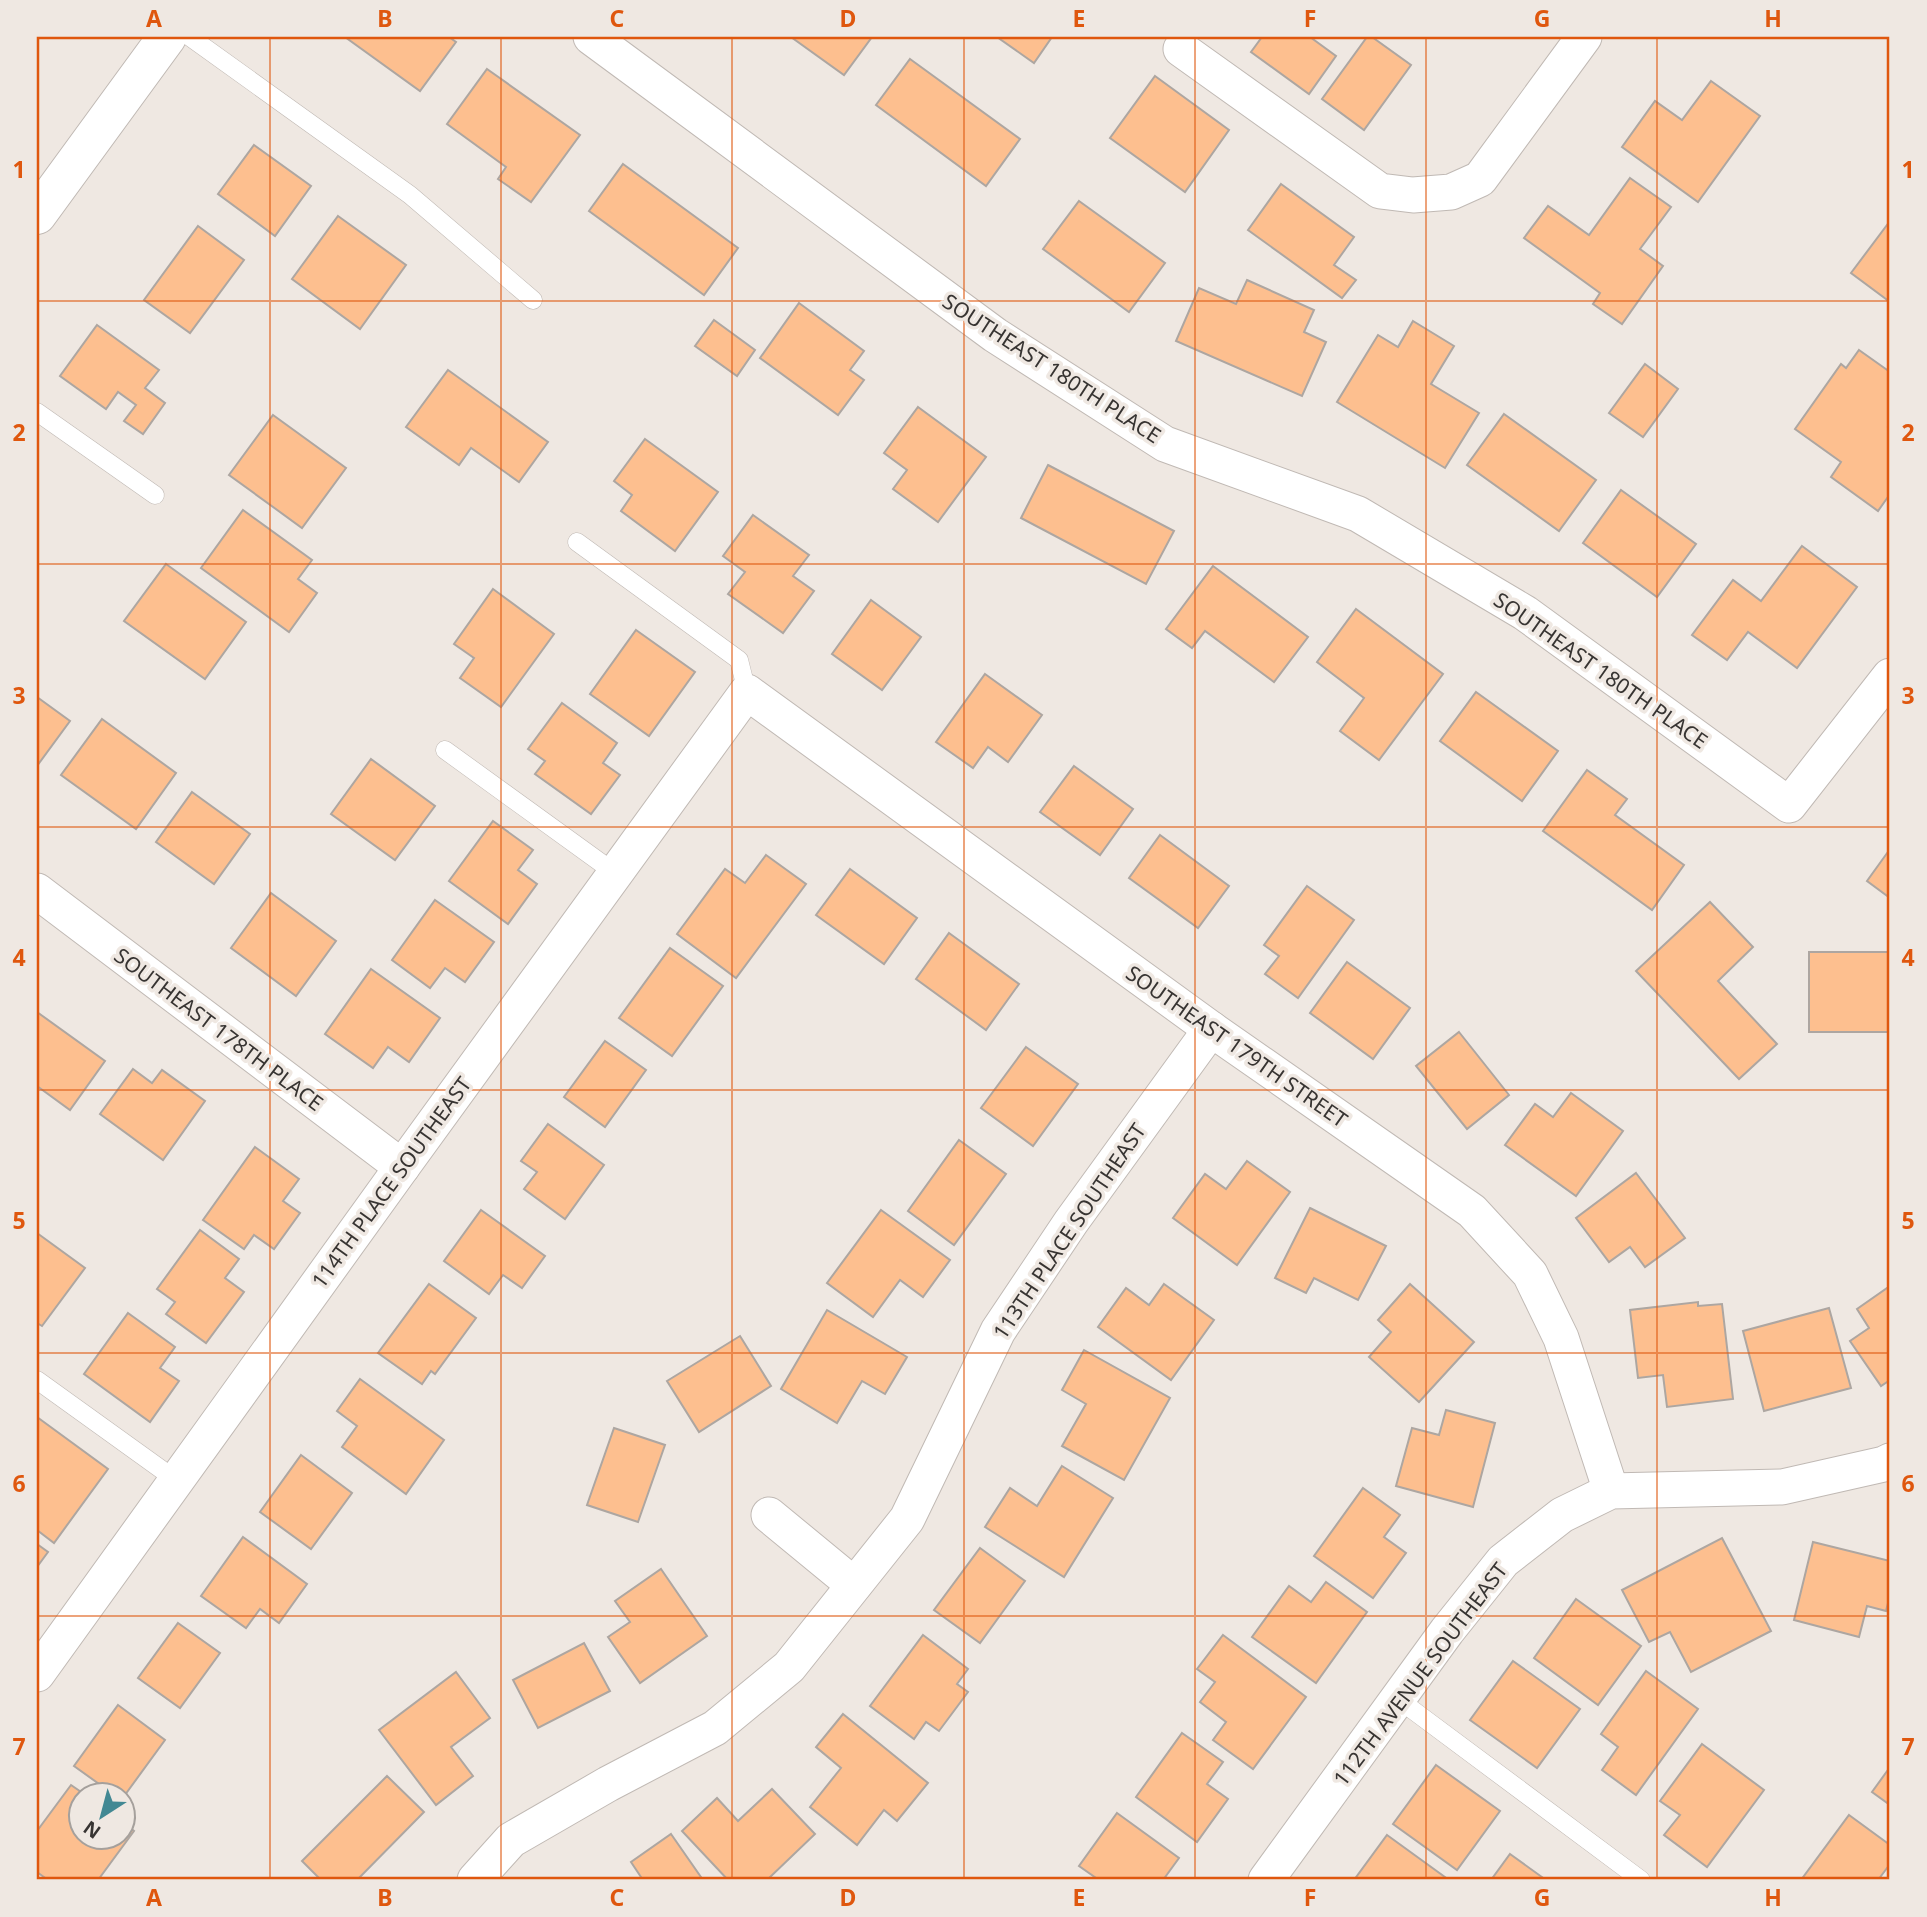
<svg xmlns="http://www.w3.org/2000/svg" width="1927" height="1917" viewBox="0 0 1927 1917" font-family="'Noto Sans',sans-serif">
<style>
.building{fill:#fdbf8f;stroke:#ada6a1;stroke-width:2}
.lines{fill:none;stroke-linecap:round;stroke-linejoin:round}
.lane-casing{stroke:#c0b9b4;stroke-width:19}
.street-casing{stroke:#c0b9b4;stroke-width:37}
.secondary-casing{stroke:#c0b9b4;stroke-width:40}
.lane{stroke:#fff;stroke-width:18}
.street{stroke:#fff;stroke-width:35}
.secondary{stroke:#fff;stroke-width:38}
.grid{fill:none;stroke:#df570e;stroke-width:2;stroke-opacity:0.55}
.labels{text-anchor:middle;dominant-baseline:central;stroke-width:7;stroke-linejoin:round;paint-order:stroke}
.street-label{font-size:21px;fill:#373432;stroke:#efe8e2}
.neatline{fill:none;stroke:#df570e;stroke-width:2.5}
.grid-label{font-size:23px;text-anchor:middle;font-weight:bold;fill:#df570e}
</style>
<rect width="100%" height="100%" fill="#efe8e2"/>
<!-- building -->
<g class="building">
<polygon points="345,37 449,37 456,42 420,91"/>
<polygon points="791,37 872,37 844,75"/>
<polygon points="997,37 1052,37 1034,63"/>
<polygon points="1262,37 1310,37 1336,56 1309,94 1251,52"/>
<polygon points="1367,37 1372,37 1411,65 1364,130 1322,99"/>
<polygon points="910,59 1020,139 986,186 876,105"/>
<polygon points="487,69 580,135 531,202 498,179 506,167 447,124"/>
<polygon points="1155,76 1229,130 1185,192 1110,138"/>
<polygon points="1711,81 1760,116 1698,202 1622,147 1655,101 1682,120"/>
<polygon points="254,145 311,186 275,236 218,194"/>
<polygon points="623,164 738,248 704,295 589,211"/>
<polygon points="1630,178 1671,207 1640,249 1663,266 1622,324 1593,304 1600,293 1524,238 1548,206 1589,235"/>
<polygon points="1281,184 1354,237 1334,265 1356,280 1342,298 1248,230"/>
<polygon points="1079,201 1165,263 1129,312 1043,249"/>
<polygon points="338,216 406,265 360,329 292,279"/>
<polygon points="1890,221 1890,302 1851,273"/>
<polygon points="198,226 244,260 190,333 144,300"/>
<polygon points="1247,280 1314,310 1304,332 1326,342 1302,396 1176,341 1199,288 1236,304"/>
<polygon points="799,303 864,351 850,370 864,380 838,415 760,358"/>
<polygon points="714,320 755,350 737,376 695,346"/>
<polygon points="1413,321 1454,346 1431,384 1479,413 1445,468 1337,402 1378,335 1398,347"/>
<polygon points="97,325 159,370 145,388 165,403 143,434 124,421 136,405 118,392 106,409 60,376"/>
<polygon points="1859,350 1890,372 1890,425 1888,427 1890,429 1890,494 1878,511 1831,477 1841,462 1795,429 1841,364 1846,368"/>
<polygon points="1645,364 1678,389 1643,437 1609,413"/>
<polygon points="448,370 548,442 519,482 471,448 459,465 406,427"/>
<polygon points="918,407 986,457 938,522 893,489 907,470 884,453"/>
<polygon points="1504,414 1596,480 1559,531 1467,465"/>
<polygon points="273,415 346,468 302,528 229,475"/>
<polygon points="645,439 718,492 675,551 621,511 632,495 614,481"/>
<polygon points="1048,465 1174,531 1146,584 1021,518"/>
<polygon points="1621,490 1696,544 1657,597 1583,543"/>
<polygon points="243,510 312,560 298,579 317,593 289,632 201,568"/>
<polygon points="753,515 809,555 793,576 814,591 783,633 728,594 745,572 723,556"/>
<polygon points="1802,546 1857,587 1797,668 1748,632 1727,660 1692,635 1733,580 1761,601"/>
<polygon points="166,564 246,622 205,679 124,621"/>
<polygon points="1213,566 1308,637 1274,682 1205,631 1192,648 1166,629"/>
<polygon points="493,589 554,634 501,707 460,678 474,658 454,644"/>
<polygon points="871,600 921,637 882,690 832,654"/>
<polygon points="1356,609 1443,674 1379,760 1340,731 1364,698 1317,662"/>
<polygon points="636,630 695,672 649,736 590,694"/>
<polygon points="985,674 1042,715 1008,762 988,747 973,768 936,742"/>
<polygon points="1476,692 1558,751 1522,801 1440,741"/>
<polygon points="37,697 70,721 37,766"/>
<polygon points="562,703 617,743 603,763 620,775 591,814 535,774 545,761 528,749"/>
<polygon points="102,719 176,773 136,829 61,775"/>
<polygon points="371,759 435,806 395,860 331,814"/>
<polygon points="1074,766 1133,809 1100,855 1040,812"/>
<polygon points="1587,770 1627,799 1615,815 1684,865 1652,910 1543,831"/>
<polygon points="192,792 250,834 214,884 156,842"/>
<polygon points="493,821 533,850 518,870 537,884 508,924 449,881"/>
<polygon points="1160,835 1229,886 1198,928 1129,878"/>
<polygon points="1890,849 1890,898 1867,881"/>
<polygon points="766,855 806,884 736,978 677,934 725,869 745,883"/>
<polygon points="850,869 917,918 884,964 816,915"/>
<polygon points="1307,886 1354,920 1298,998 1265,974 1279,956 1264,945"/>
<polygon points="271,893 336,941 296,996 231,948"/>
<polygon points="435,900 494,942 465,982 445,968 430,988 392,960"/>
<polygon points="1710,902 1753,947 1718,981 1777,1044 1739,1079 1636,971"/>
<polygon points="949,933 1019,984 986,1030 916,979"/>
<polygon points="670,948 723,986 672,1056 619,1018"/>
<rect x="1809" y="952" width="81" height="80"/>
<polygon points="1347,962 1410,1008 1373,1059 1310,1013"/>
<polygon points="371,969 440,1018 409,1062 388,1047 373,1068 325,1034"/>
<polygon points="37,1012 105,1061 70,1110 37,1086"/>
<polygon points="1459,1032 1509,1095 1467,1129 1416,1066"/>
<polygon points="605,1041 646,1070 605,1127 564,1097"/>
<polygon points="1026,1047 1078,1084 1033,1146 981,1108"/>
<polygon points="133,1069 152,1083 162,1070 205,1101 163,1160 100,1114"/>
<polygon points="1571,1093 1623,1131 1576,1196 1505,1145 1535,1104 1553,1117"/>
<polygon points="548,1124 604,1165 565,1219 524,1189 537,1172 521,1161"/>
<polygon points="959,1140 1006,1174 954,1245 908,1211"/>
<polygon points="255,1147 299,1179 283,1201 300,1213 274,1249 254,1235 244,1249 203,1220"/>
<polygon points="1247,1161 1290,1192 1237,1265 1173,1218 1205,1174 1226,1189"/>
<polygon points="1636,1173 1685,1238 1645,1267 1630,1247 1609,1262 1576,1218"/>
<polygon points="1310,1208 1386,1246 1358,1300 1314,1278 1306,1293 1275,1278"/>
<polygon points="481,1210 545,1256 522,1288 503,1275 489,1294 444,1261"/>
<polygon points="881,1210 950,1260 923,1297 900,1280 873,1317 827,1283"/>
<polygon points="200,1230 239,1259 225,1278 244,1292 206,1343 166,1314 175,1302 157,1289"/>
<polygon points="37,1233 85,1268 42,1326 37,1323"/>
<polygon points="429,1284 476,1318 435,1374 431,1371 422,1384 378,1353"/>
<polygon points="1164,1284 1214,1320 1171,1380 1098,1327 1126,1288 1149,1305"/>
<polygon points="1410,1284 1474,1342 1419,1402 1369,1357 1391,1332 1378,1320"/>
<polygon points="1890,1286 1890,1380 1881,1386 1850,1341 1869,1328 1857,1309"/>
<polygon points="1698,1302 1698,1306 1722,1304 1733,1399 1667,1407 1663,1375 1638,1378 1630,1310"/>
<polygon points="1829,1308 1851,1388 1764,1411 1743,1331"/>
<polygon points="827,1310 907,1357 885,1394 862,1381 837,1423 781,1389"/>
<polygon points="128,1313 175,1347 160,1368 179,1381 150,1422 84,1374"/>
<polygon points="740,1336 771,1386 699,1432 667,1381"/>
<polygon points="1084,1350 1170,1398 1124,1480 1062,1446 1086,1404 1062,1390"/>
<polygon points="360,1379 444,1440 406,1494 342,1447 357,1426 337,1411"/>
<polygon points="1446,1410 1495,1423 1473,1507 1396,1486 1412,1428 1439,1435"/>
<polygon points="37,1417 108,1469 54,1543 37,1530"/>
<polygon points="614,1428 665,1445 638,1522 587,1505"/>
<polygon points="301,1455 352,1493 311,1549 260,1512"/>
<polygon points="1062,1466 1113,1498 1064,1577 985,1527 1010,1488 1037,1506"/>
<polygon points="1363,1488 1400,1515 1384,1537 1406,1553 1373,1598 1314,1556"/>
<polygon points="243,1537 307,1584 279,1623 260,1609 246,1628 201,1596"/>
<polygon points="1722,1538 1771,1631 1691,1672 1670,1632 1649,1642 1622,1590"/>
<polygon points="1813,1542 1890,1561 1890,1595 1886,1611 1867,1606 1859,1637 1794,1620"/>
<polygon points="37,1544 48,1552 37,1567"/>
<polygon points="980,1548 1025,1581 980,1643 934,1610"/>
<polygon points="661,1569 707,1636 640,1683 608,1637 630,1622 615,1601"/>
<polygon points="1326,1582 1367,1612 1316,1683 1252,1637 1289,1586 1311,1602"/>
<polygon points="1576,1599 1641,1646 1598,1705 1534,1658"/>
<polygon points="178,1623 220,1653 180,1708 138,1678"/>
<polygon points="923,1635 968,1669 957,1684 968,1692 939,1731 926,1722 914,1739 870,1706"/>
<polygon points="1223,1635 1306,1697 1253,1769 1213,1740 1226,1722 1200,1702 1215,1682 1197,1669"/>
<polygon points="584,1643 610,1691 538,1728 513,1680"/>
<polygon points="1513,1661 1580,1709 1537,1768 1470,1720"/>
<polygon points="1646,1671 1698,1709 1636,1795 1602,1770 1618,1747 1601,1734"/>
<polygon points="456,1672 490,1718 451,1747 473,1776 436,1805 379,1730"/>
<polygon points="118,1705 165,1740 122,1799 122,1794 113,1794 74,1766"/>
<polygon points="843,1714 928,1783 897,1821 884,1810 857,1845 810,1807 841,1768 816,1747"/>
<polygon points="1182,1733 1223,1762 1207,1784 1228,1799 1197,1842 1136,1797"/>
<polygon points="1702,1744 1764,1790 1707,1867 1664,1835 1680,1815 1660,1801"/>
<polygon points="1436,1765 1500,1811 1457,1870 1393,1824"/>
<polygon points="1890,1767 1890,1805 1872,1792"/>
<polygon points="387,1776 424,1812 357,1880 321,1880 302,1861"/>
<polygon points="71,1785 84,1794 80,1794 80,1836 122,1836 122,1822 134,1831 98,1880 48,1880 37,1872 37,1831"/>
<polygon points="772,1789 815,1834 767,1880 728,1880 682,1831 717,1798 738,1821"/>
<polygon points="1117,1813 1179,1858 1163,1880 1099,1880 1079,1866"/>
<polygon points="1849,1815 1890,1845 1890,1864 1878,1880 1801,1880"/>
<polygon points="671,1834 703,1880 643,1880 631,1862"/>
<polygon points="1387,1835 1449,1880 1354,1880"/>
<polygon points="1510,1854 1546,1880 1491,1880"/>
</g>
<g class="lines">
<!-- lane casing -->
<g class="lane-casing">
<g id="lane">
<polyline points="190,37 410,195 533,300"/>
<polyline points="37,412 155,495"/>
<polyline points="577,542 739,660 747,692"/>
<polyline points="445,750 615,873"/>
<polyline points="37,1380 176,1480"/>
<polyline points="1398,1699 1641,1880"/>
</g>
</g>
<!-- street casing -->
<g class="street-casing">
<g id="street">
<polyline points="591,37 995,335 1165,444 1358,514 1525,613 1789,805 1890,676"/>
<polyline points="1181,49 1380,191 1413,195 1451,192 1480,179 1584,37"/>
<polyline points="37,891 402,1167"/>
<polyline points="769,1515 854,1585"/>
<polyline points="37,1674 402,1167 747,692 1211,1029 1472,1211 1530,1274 1561,1338 1611,1491"/>
<polyline points="475,1880 511,1840 608,1784 715,1728 789,1667 907,1519 998,1331 1071,1222 1211,1029"/>
<polyline points="1266,1880 1447,1631 1503,1561 1562,1515 1611,1491 1782,1487 1884,1464 1890,1461"/>
</g>
</g>
<!-- secondary casing -->
<g class="secondary-casing">
<polyline id="secondary" points="37,215 167,37"/>
</g>
<!-- lane -->
<use href="#lane" class="lane"/>
<!-- street -->
<use href="#street" class="street"/>
<!-- secondary -->
<use href="#secondary" class="secondary"/>
</g>
<!-- grid -->
<path class="grid" d="M270 37V1880M501 37V1880M732 37V1880M964 37V1880M1195 37V1880M1426 37V1880M1657 37V1880M37 301H1890M37 564H1890M37 827H1890M37 1090H1890M37 1353H1890M37 1616H1890"/>
<g class="labels">
<!-- street labels -->
<g class="street-label">
<text transform="translate(1052 368) rotate(33)">SOUTHEAST 180TH PLACE</text>
<text transform="translate(1601 670) rotate(35)">SOUTHEAST 180TH PLACE</text>
<text transform="translate(219 1029) rotate(37)">SOUTHEAST 178TH PLACE</text>
<text transform="translate(1237 1046) rotate(35)">SOUTHEAST 179TH STREET</text>
<text transform="translate(391 1182) rotate(-54)">114TH PLACE SOUTHEAST</text>
<text transform="translate(1069 1231) rotate(-56)">113TH PLACE SOUTHEAST</text>
<text transform="translate(1420 1674) rotate(-53)">112TH AVENUE SOUTHEAST</text>
</g>
</g>
<!-- border -->
<rect width="1927" height="1917" fill="none" stroke="#efe8e2" stroke-width="77"/>
<!-- north arrow -->
<g transform="translate(102 1816) rotate(216)"><circle r="33" fill="#efe8e2" stroke="#a5a09c" stroke-width="2"/>
<path d="M0-5L12 26L0 18L-12 26Z" fill="#428893"/>
<text y="-10" font-size="19" font-weight="bold" text-anchor="middle" fill="#373432">N</text>
</g>
<rect x="38" y="38" width="1850" height="1840" class="neatline"/>
<g class="grid-label">
<text x="154" y="27">A</text>
<text x="385" y="27">B</text>
<text x="617" y="27">C</text>
<text x="848" y="27">D</text>
<text x="1079" y="27">E</text>
<text x="1310" y="27">F</text>
<text x="1542" y="27">G</text>
<text x="1773" y="27">H</text>
<text x="19" y="178">1</text>
<text x="1908" y="178">1</text>
<text x="19" y="441">2</text>
<text x="1908" y="441">2</text>
<text x="19" y="704">3</text>
<text x="1908" y="704">3</text>
<text x="19" y="966">4</text>
<text x="1908" y="966">4</text>
<text x="19" y="1229">5</text>
<text x="1908" y="1229">5</text>
<text x="19" y="1492">6</text>
<text x="1908" y="1492">6</text>
<text x="19" y="1755">7</text>
<text x="1908" y="1755">7</text>
<text x="154" y="1906">A</text>
<text x="385" y="1906">B</text>
<text x="617" y="1906">C</text>
<text x="848" y="1906">D</text>
<text x="1079" y="1906">E</text>
<text x="1310" y="1906">F</text>
<text x="1542" y="1906">G</text>
<text x="1773" y="1906">H</text>
</g>
</svg>
